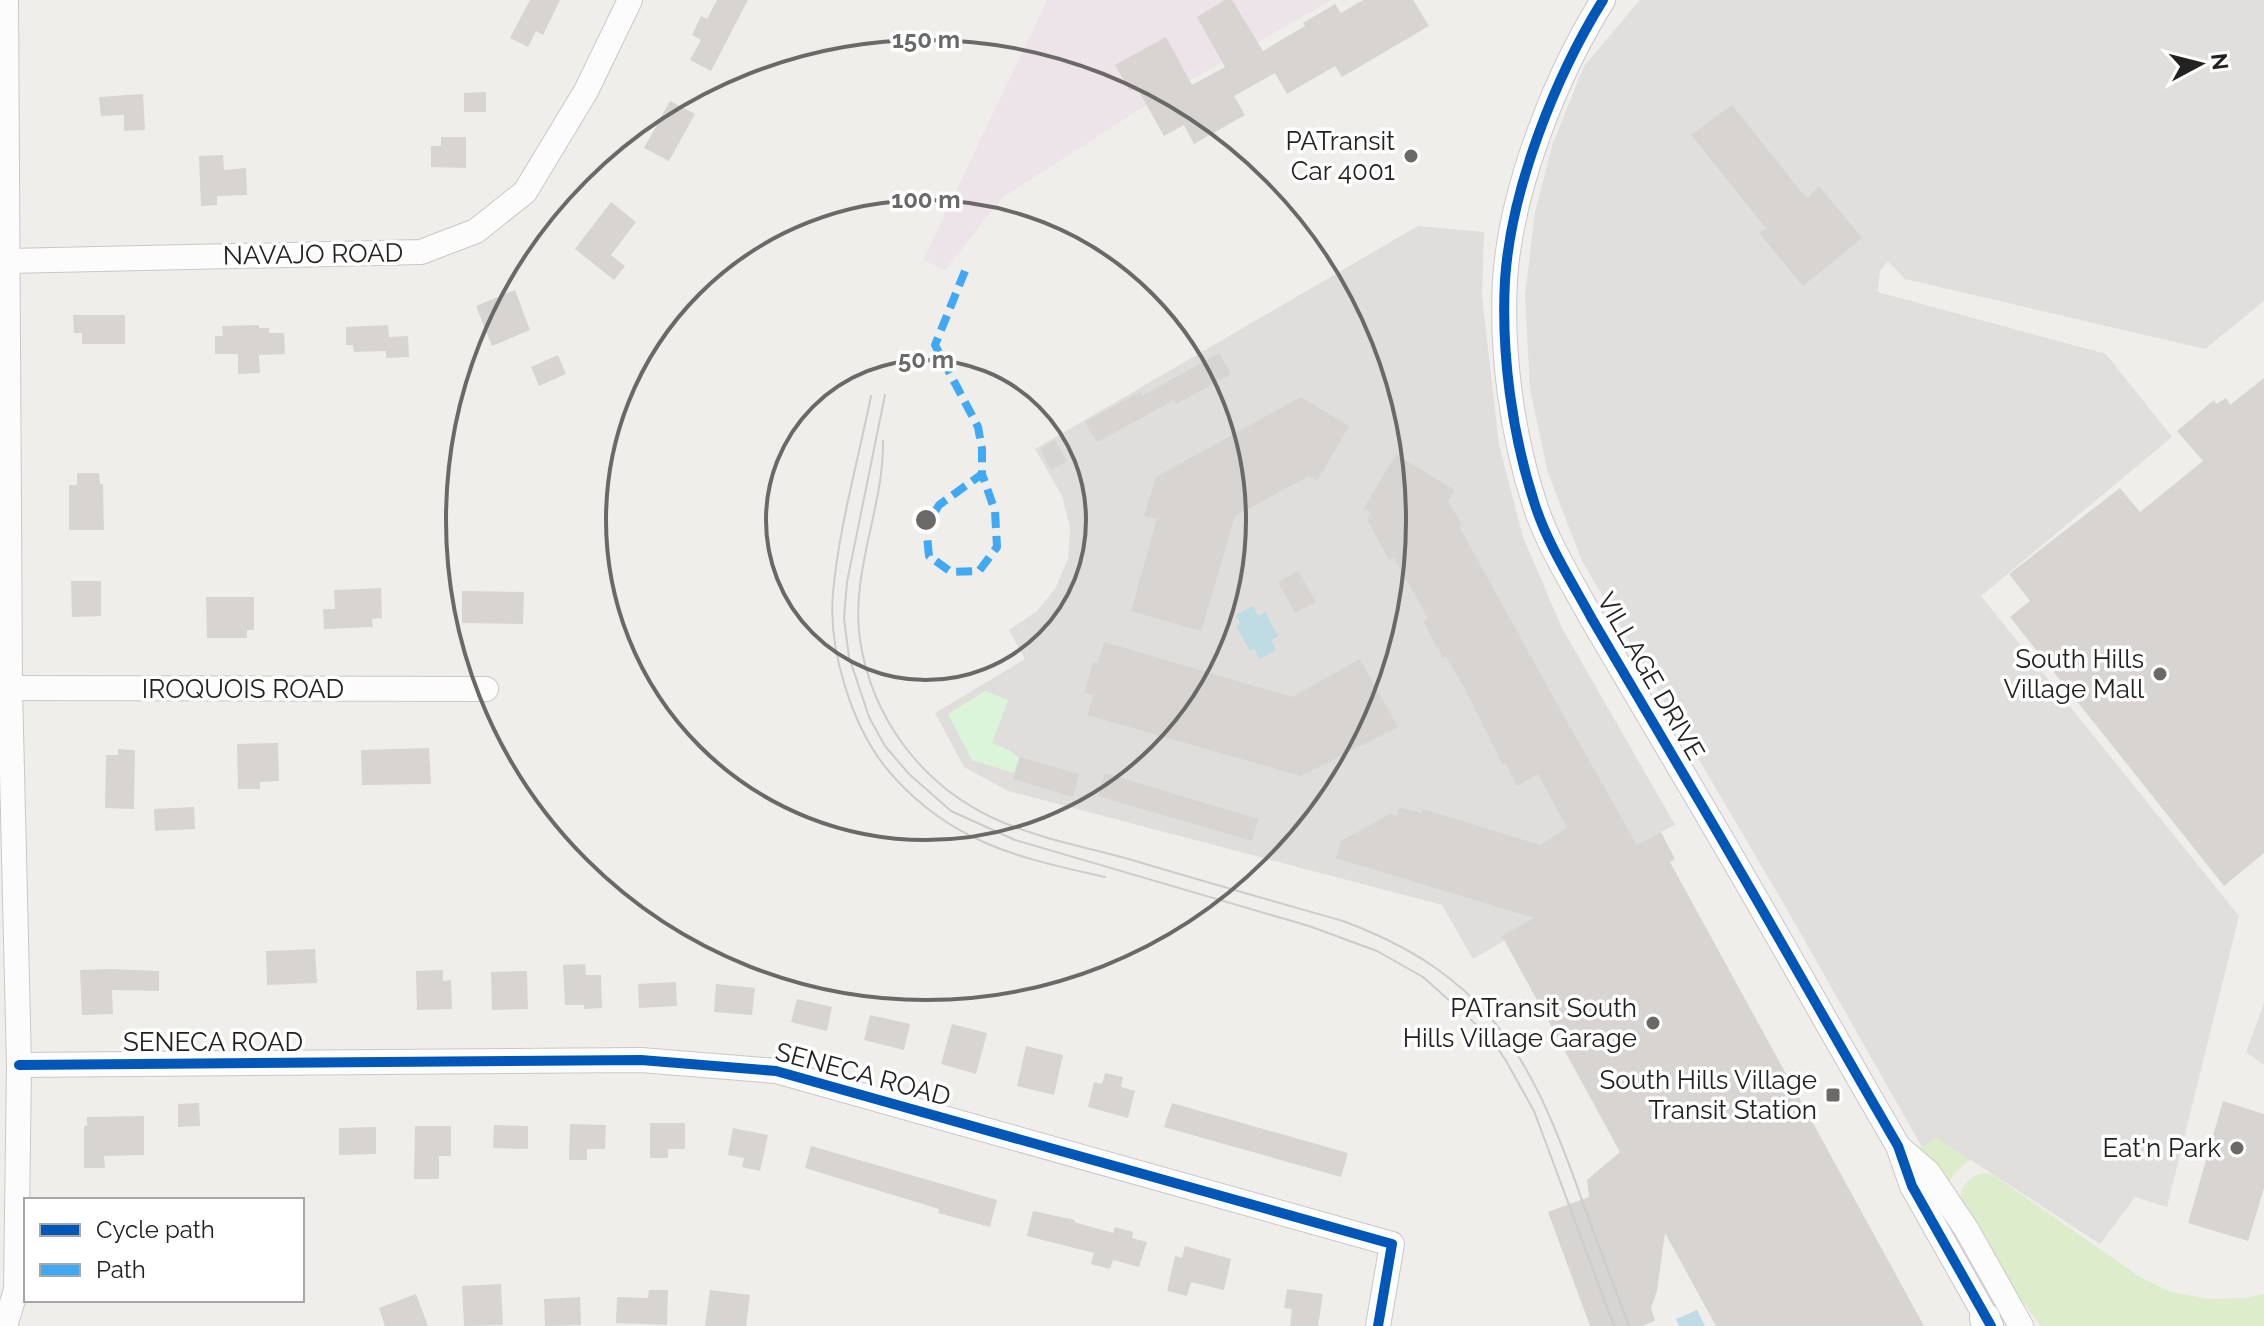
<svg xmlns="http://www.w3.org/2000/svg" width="2264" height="1326" viewBox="0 0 2264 1326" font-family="Raleway,sans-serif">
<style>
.residential{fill:#dfdedc}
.industrial{fill:#ede4e9}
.grass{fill:#ddeccb}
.park{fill:#daf5da}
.parking{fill:#e0dfde}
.water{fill:#bfdbe3}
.building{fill:#d7d4d2}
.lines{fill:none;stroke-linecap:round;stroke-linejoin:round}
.minor-casing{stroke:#c9c8c7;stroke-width:26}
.tertiary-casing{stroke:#c9c8c7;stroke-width:32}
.minor{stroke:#fdfcfc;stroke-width:24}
.tertiary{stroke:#fdfcfc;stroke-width:30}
.tram{stroke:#ccc;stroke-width:2}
.quiet{stroke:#3fa9f5;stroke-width:8;stroke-dasharray:16 8;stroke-linecap:butt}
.cycleway-casing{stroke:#fff;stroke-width:15}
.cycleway{stroke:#0057b8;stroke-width:10}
.ring{fill:none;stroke:#6a6968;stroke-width:4}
.poi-dot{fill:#6a6968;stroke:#fff;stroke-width:3}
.labels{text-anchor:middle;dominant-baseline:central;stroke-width:7;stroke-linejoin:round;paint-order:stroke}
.poi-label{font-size:26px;fill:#222;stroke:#fff;text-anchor:end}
.street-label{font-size:26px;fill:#222;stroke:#fff}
.centre{fill:#6a6968;stroke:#fff;stroke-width:4}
.ring-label{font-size:24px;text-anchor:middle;font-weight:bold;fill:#6a6968;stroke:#fff;stroke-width:7;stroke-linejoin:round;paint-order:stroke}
</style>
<rect width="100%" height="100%" fill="#f0eeeb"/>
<!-- residential -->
<polygon class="residential" points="1418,226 1484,232 1482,296 1499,445 1523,537 1561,626 1675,825 1645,840 1652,854 1473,959 1442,905 1008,791 964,767 935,713 1025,659 1009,630 1037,611 1055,589 1068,559 1070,527 1062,496 1035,449"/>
<!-- industrial -->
<polygon class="industrial" points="1047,0 1332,0 1140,109 1002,198 945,270 923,260"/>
<!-- grass -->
<g class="grass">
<path d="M1936 1137 1971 1160C1956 1170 1950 1177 1945 1194L1919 1148Z"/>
<path d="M1983 1173 1992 1174 2140 1277 2171 1292 2209 1299 2246 1298 2264 1294V1326H2041L2014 1290 1960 1200C1962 1184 1968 1177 1983 1173Z"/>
</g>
<!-- park -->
<polygon class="park" points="985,691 1008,700 992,743 1011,751 1019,758 1014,773 972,760 948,714"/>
<!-- parking -->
<g class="parking">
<polygon points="1640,0 2264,0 2264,301 2205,349 1905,279 1888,261 1880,271 1878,292 2106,354 2172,437 1981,596 2239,916 2167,1207 2135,1197 2100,1244 1937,1138 1922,1147 1785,906 1582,561 1548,473 1530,389 1525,295 1535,212 1553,143 1584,66"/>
<polygon points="2264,1003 2264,1065 2246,1052"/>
</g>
<!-- water -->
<g class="water">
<polygon points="1252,606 1258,616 1265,612 1278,636 1271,640 1276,650 1260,659 1254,648 1250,651 1236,626 1240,623 1236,615"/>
<polygon points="1697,1310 1705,1326 1679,1326 1676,1319"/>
</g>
<!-- building -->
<g class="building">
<polygon points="530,0 560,0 543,35 536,31 528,47 510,38"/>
<polygon points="717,0 748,0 711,71 690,60 701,40 692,35 701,16 707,19"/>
<polygon points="1225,0 1232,0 1263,51 1305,26 1303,23 1335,4 1341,13 1363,0 1413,0 1429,26 1342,77 1335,66 1287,94 1275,73 1234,96 1245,115 1194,144 1184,125 1164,136 1137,88 1130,91 1115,65 1166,37 1192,85 1225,67 1197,17"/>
<polygon points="486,92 486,112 464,112 464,93"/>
<polygon points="143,94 145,130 124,131 124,115 101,116 99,97"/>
<polygon points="670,101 695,114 669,161 644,148"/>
<polygon points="1732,105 1807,199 1819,186 1862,238 1803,286 1759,233 1766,228 1691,135"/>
<polygon points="441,137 466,137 466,168 431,167 431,146 441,146"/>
<polygon points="223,155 224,170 246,168 247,195 217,196 217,205 201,206 199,156"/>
<polygon points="611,202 636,222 611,255 625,266 614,280 575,249"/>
<polygon points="515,290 530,330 492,346 476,306"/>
<polygon points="73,315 125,315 125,344 82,344 82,333 74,333"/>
<polygon points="259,325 259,328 269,328 269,333 284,333 285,354 259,355 260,373 238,374 238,354 215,354 215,336 223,336 222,326"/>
<polygon points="388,325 389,337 408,336 409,357 386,358 386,351 354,352 353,345 346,345 346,327"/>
<polygon points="1219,353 1231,374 1176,404 1174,400 1097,442 1085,422 1140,392 1142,396"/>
<polygon points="558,355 566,374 539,386 531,367"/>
<polygon points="2264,378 2264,853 2224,886 2010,617 2030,601 2009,574 2120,488 2140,512 2203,461 2177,431 2214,400 2216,404 2226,398 2230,405"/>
<polygon points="1301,397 1349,426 1317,481 1309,476 1235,516 1201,631 1131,611 1157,519 1144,516 1156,477"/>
<polygon points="1055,440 1067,461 1051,470 1040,449"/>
<polygon points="1396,454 1454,490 1448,501 1462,525 1459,526 1552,695 1637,845 1661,832 1675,859 1670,862 1924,1326 1716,1326 1665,1233 1657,1291 1651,1308 1655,1321 1642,1326 1590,1326 1548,1212 1589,1197 1587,1180 1620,1152 1502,936 1534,918 1336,858 1341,841 1390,814 1397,816 1399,807 1422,813 1423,809 1540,845 1567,828 1538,774 1517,786 1506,764 1503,765 1465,689 1446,656 1443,658 1423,621 1428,618 1394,558 1389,560 1367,519 1371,512 1364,508"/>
<polygon points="77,473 99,473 100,484 103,484 104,530 69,530 69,485 77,485"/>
<polygon points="1298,571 1316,602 1295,613 1278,582"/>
<polygon points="71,581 101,581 101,616 72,617"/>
<polygon points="381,588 382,618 372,619 373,627 324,629 323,609 335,609 334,590"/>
<polygon points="462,591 524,592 523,624 462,623"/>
<polygon points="206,597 254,597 254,630 247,630 247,638 207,638"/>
<polygon points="1104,642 1292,697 1360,659 1398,727 1301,776 1087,715 1094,695 1085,692 1093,662 1098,663"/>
<polygon points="278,743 279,781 260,782 260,789 238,789 237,744"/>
<polygon points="429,748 431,784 362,785 361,750"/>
<polygon points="118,749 135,750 134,809 105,808 106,755 118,755"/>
<polygon points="1020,757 1079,774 1073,797 1013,779"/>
<polygon points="1105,773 1258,819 1252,841 1098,796"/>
<polygon points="194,807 195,829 155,831 154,809"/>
<polygon points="315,949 317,983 267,985 266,951"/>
<polygon points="585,964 586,975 601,975 602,1008 584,1009 584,1005 565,1005 563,965"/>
<polygon points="111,969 159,971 159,991 112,990 113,1014 82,1015 80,970"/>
<polygon points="443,970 443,981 451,980 452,1009 417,1010 416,971"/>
<polygon points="527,971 528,1009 492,1010 491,972"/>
<polygon points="676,982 677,1006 639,1008 638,984"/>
<polygon points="716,984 755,988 752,1015 714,1012"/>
<polygon points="797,999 832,1007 827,1031 791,1022"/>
<polygon points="870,1015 910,1024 904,1050 864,1040"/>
<polygon points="952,1024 987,1033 976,1074 941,1064"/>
<polygon points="1026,1046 1063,1055 1054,1095 1017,1086"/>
<polygon points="1105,1073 1123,1077 1121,1087 1135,1091 1128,1118 1088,1107 1094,1082 1102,1084"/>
<polygon points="2223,1101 2264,1114 2264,1188 2248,1241 2188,1223"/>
<polygon points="199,1103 200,1126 178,1127 178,1104"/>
<polygon points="1172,1103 1348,1153 1341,1177 1164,1127"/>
<polygon points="144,1116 144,1155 104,1156 105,1168 84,1168 84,1126 87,1126 87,1117"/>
<polygon points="650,1123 685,1123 685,1149 668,1149 668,1158 650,1158"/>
<polygon points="570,1124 606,1125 605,1149 587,1149 587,1160 569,1160"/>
<polygon points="494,1125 528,1126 528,1149 493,1148"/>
<polygon points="415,1126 451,1126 451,1156 439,1156 439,1179 414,1179"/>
<polygon points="376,1127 376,1154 339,1155 339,1128"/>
<polygon points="733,1128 768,1135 760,1171 742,1167 744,1158 728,1155"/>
<polygon points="811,1146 997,1200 990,1227 938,1213 939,1209 805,1168"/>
<polygon points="1033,1211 1075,1220 1074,1222 1113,1233 1115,1227 1133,1232 1132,1238 1147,1242 1139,1267 1113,1260 1110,1269 1091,1264 1094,1253 1027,1236"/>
<polygon points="1185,1246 1231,1259 1224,1290 1191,1282 1187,1296 1167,1291 1175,1256 1182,1258"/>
<polygon points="501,1284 503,1325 464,1326 462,1286"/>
<polygon points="1287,1289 1323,1294 1318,1326 1290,1326 1292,1309 1284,1308"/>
<polygon points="649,1290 668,1290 667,1325 616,1323 617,1297 648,1298"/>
<polygon points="710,1290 750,1295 746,1326 705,1326"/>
<polygon points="416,1294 428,1326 385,1326 379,1308"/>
<polygon points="580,1297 581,1325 545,1326 544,1299"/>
</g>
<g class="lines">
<!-- minor casing -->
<g class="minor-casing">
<g id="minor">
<path d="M1603 0C1555 77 1511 189 1505 280 1501 353 1512 435 1535 505 1548 545 1572 582 1592 619 1627 679 1663 739 1698 799 1766 914 1831 1031 1898 1146L1912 1186 1991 1326"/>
<polyline points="8,261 421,252 476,231 525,192 586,91 630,0"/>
<polyline points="0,688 486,689"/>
<polyline points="19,1065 641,1060 776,1071 1392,1244 1378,1326"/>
<polyline points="1900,1148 1928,1172 1967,1230 2021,1326"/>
<polyline points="5,1326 16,1290 19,1065 10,688 6,0"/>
</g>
</g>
<!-- tertiary casing -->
<g class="tertiary-casing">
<polyline id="tertiary" points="1985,1318 1987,1326"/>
</g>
<!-- minor -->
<use href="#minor" class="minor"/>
<!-- tertiary -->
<use href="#tertiary" class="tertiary"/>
<!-- tram -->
<g class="tram">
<polyline points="885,395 847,582 844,618 849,657 869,717 885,746 909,774 951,811 1015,840 1309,926 1377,951 1423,977 1488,1035 1505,1059 1534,1111 1614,1326"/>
<path d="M871 396C858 461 839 527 833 593 828 648 851 725 887 769 909 796 940 821 971 836 1012 857 1060 867 1105 877"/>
<path d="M883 441C884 508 850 572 860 640 872 718 921 784 993 818 1033 837 1089 848 1132 860 1202 881 1273 901 1343 921 1485 974 1529 1052 1578 1189 1594 1235 1612 1280 1629 1326"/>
</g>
<!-- quiet -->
<polyline class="quiet" points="965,271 935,345 978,427 982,449 982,474 939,505 926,526 929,556 951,572 979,571 997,547 995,511 982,474"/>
<!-- cycleway casing -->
<g class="cycleway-casing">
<g id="cycleway">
<path d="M1603 0C1555 77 1511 189 1505 280 1501 353 1512 435 1535 505 1548 545 1572 582 1592 619 1627 679 1663 739 1698 799 1766 914 1831 1031 1898 1146L1912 1186 1991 1326"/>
<polyline points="19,1065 641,1060 776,1071 1392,1244 1378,1326"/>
</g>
</g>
<!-- cycleway -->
<use href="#cycleway" class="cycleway"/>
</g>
<!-- distance rings -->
<g class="ring">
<circle cx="926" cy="520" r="160"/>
<circle cx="926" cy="520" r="320"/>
<circle cx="926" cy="520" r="480"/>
</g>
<!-- markers -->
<g class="poi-dot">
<circle cx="1411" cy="156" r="8"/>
<circle cx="2160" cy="674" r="8"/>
<circle cx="1653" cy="1023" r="8"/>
<rect x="1825" y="1087" width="16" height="16" rx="4"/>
<circle cx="2237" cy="1148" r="8"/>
</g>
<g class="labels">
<!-- poi labels -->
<g class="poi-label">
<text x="1395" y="141">PATransit<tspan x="1395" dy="30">Car 4001</tspan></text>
<text x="2144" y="659">South Hills<tspan x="2144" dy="30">Village Mall</tspan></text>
<text x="1637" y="1008">PATransit South<tspan x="1637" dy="30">Hills Village Garage</tspan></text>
<text x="1817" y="1080">South Hills Village<tspan x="1817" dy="30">Transit Station</tspan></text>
<text x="2221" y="1148">Eat'n Park</text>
</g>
<!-- street labels -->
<g class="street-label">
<text transform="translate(313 254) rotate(-1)">NAVAJO ROAD</text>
<text transform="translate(1651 676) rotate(60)">VILLAGE DRIVE</text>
<text x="243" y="689">IROQUOIS ROAD</text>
<text x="213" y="1042">SENECA ROAD</text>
<text transform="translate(863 1074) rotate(15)">SENECA ROAD</text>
</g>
</g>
<circle cx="926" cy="520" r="12" class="centre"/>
<g class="ring-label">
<text x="926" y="48">150 m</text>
<text x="926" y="208">100 m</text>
<text x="926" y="368">50 m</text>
</g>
<!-- legend -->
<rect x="24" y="1198" width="280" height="104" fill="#ffffff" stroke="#a7a7a7" stroke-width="2"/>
<rect x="40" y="1224" width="40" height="12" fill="#0057b8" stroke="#a7a7a7" stroke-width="2"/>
<text x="96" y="1238" font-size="24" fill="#222222">Cycle path</text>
<rect x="40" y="1264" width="40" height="12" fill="#3fa9f5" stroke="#a7a7a7" stroke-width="2"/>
<text x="96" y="1278" font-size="24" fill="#222222">Path</text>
<!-- north arrow -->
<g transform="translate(2200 64) rotate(83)" stroke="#ffffff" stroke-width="6" paint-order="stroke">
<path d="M0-6L14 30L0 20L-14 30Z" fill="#222222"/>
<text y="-12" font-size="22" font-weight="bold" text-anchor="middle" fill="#222222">N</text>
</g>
</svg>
